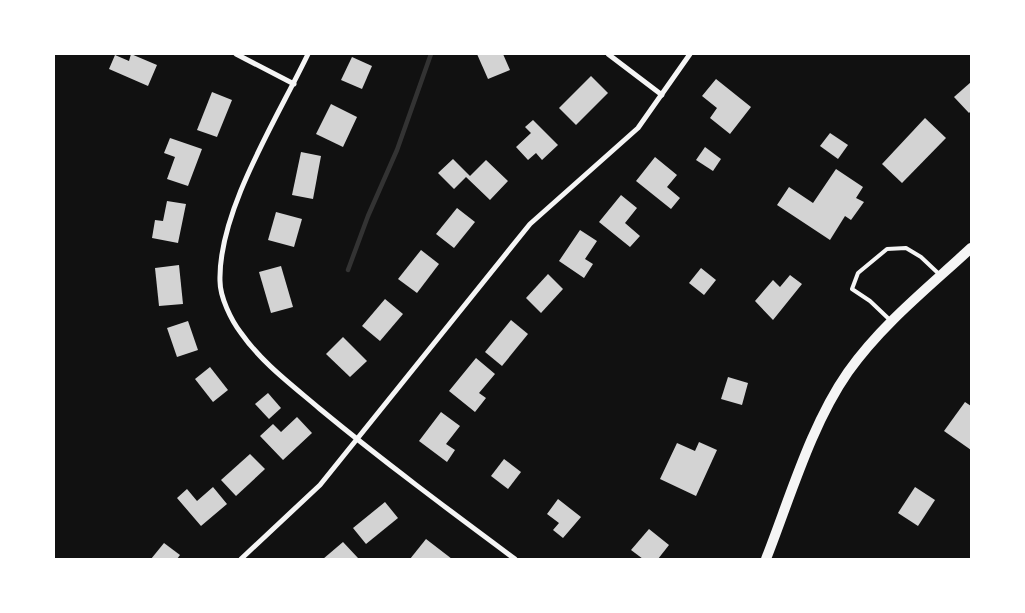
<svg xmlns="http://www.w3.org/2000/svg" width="1025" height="613" viewBox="0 0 1025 613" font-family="'Source Sans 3',sans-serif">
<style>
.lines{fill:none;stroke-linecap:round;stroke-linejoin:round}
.stream{stroke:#333;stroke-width:4.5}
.building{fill:#d3d3d3}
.service{stroke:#f5f5f5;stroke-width:4}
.minor{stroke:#f5f5f5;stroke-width:5}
.secondary{stroke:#f5f5f5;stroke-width:10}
</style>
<rect width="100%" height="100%" fill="#111"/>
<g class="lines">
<!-- stream -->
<polyline class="stream" points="348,270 368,216 397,150 431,54"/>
</g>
<!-- building -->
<g class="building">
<polygon points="131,54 157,65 148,86 109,69 115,55 129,61"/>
<polygon points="477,54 503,54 510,70 488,79"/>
<polygon points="352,57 372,66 362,89 341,80"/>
<polygon points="591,76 608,93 576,125 559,108"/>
<polygon points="716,79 751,107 730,134 710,118 717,108 702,96"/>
<polygon points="971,82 971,111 969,113 954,97"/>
<polygon points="212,92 232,100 217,137 197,130"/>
<polygon points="331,104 357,117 343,147 316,134"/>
<polygon points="925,118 946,138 902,183 882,164"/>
<polygon points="533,120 558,145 542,160 536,153 528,160 516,147 531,133 525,127"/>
<polygon points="830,133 848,145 838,159 820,146"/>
<polygon points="170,138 202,149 188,186 167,179 175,157 164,153"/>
<polygon points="705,147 721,159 713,171 696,160"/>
<polygon points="301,152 321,156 313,199 292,195"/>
<polygon points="655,157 677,175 667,187 680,198 671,209 636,181"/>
<polygon points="453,159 470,176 486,160 508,181 490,200 466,177 454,189 438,173"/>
<polygon points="836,169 863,187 856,198 864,202 851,220 845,216 830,240 777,205 789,187 813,203"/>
<polygon points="621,195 637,208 625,223 640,236 630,247 599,222"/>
<polygon points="167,201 186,204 178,243 152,238 155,220 163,221"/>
<polygon points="457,208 475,222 454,248 436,234"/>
<polygon points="276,212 302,219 294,247 268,240"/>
<polygon points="580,230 597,241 585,259 593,264 584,278 559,261"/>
<polygon points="421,250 439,264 417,293 398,279"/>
<polygon points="179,265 183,304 159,306 155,268"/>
<polygon points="281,266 293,307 271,313 259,272"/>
<polygon points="701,268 716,280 704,295 689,283"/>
<polygon points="548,274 563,289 541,313 526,298"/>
<polygon points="790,275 802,284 773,320 755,301 773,280 780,287"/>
<polygon points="385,299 403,314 380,341 362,326"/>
<polygon points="511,320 528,334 502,366 485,352"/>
<polygon points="188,321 198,350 177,357 167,328"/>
<polygon points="343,337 367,361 350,377 326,354"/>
<polygon points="476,358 495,374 479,393 486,398 475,412 449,391"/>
<polygon points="210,367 228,390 213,402 195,379"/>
<polygon points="728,377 748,383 742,405 721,399"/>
<polygon points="268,393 281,408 269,419 255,404"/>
<polygon points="965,402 971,406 971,450 944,431"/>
<polygon points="441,412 460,426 446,444 455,450 447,462 419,441"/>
<polygon points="297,417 312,433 283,460 260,436 273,424 281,432"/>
<polygon points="699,442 717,450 696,496 660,479 677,443 695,451"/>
<polygon points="250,454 265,469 236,496 221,480"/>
<polygon points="504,459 521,472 508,489 491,476"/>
<polygon points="213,487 227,504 201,526 177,498 187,489 197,501"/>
<polygon points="915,487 935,500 918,526 898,513"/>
<polygon points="558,499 581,517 563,538 553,530 559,523 547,514"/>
<polygon points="385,502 398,518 366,544 353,528"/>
<polygon points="649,529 669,545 658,559 643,559 631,550"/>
<polygon points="426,539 452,559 410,559"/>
<polygon points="343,542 358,558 323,559"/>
<polygon points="164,543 180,555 177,559 151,559"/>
</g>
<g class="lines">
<!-- service -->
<polyline class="service" points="890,320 870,301 852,289 858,273 887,249 906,248 921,257 939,274"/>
<!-- minor -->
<g class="minor">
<polyline points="236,54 294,84"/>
<path d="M308 54C278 117 218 211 220 281 220 297 231 320 241 333 262 363 292 385 320 409 383 461 449 510 515 559"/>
<polyline points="608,54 662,95"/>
<polyline points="241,559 320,485 530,224 638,128 690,54"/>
</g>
<!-- secondary -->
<path class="secondary" d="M766 559C790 498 811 425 848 372 882 324 929 287 971 248"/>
</g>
<!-- border -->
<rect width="1025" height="613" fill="none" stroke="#ffffff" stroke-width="110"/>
</svg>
